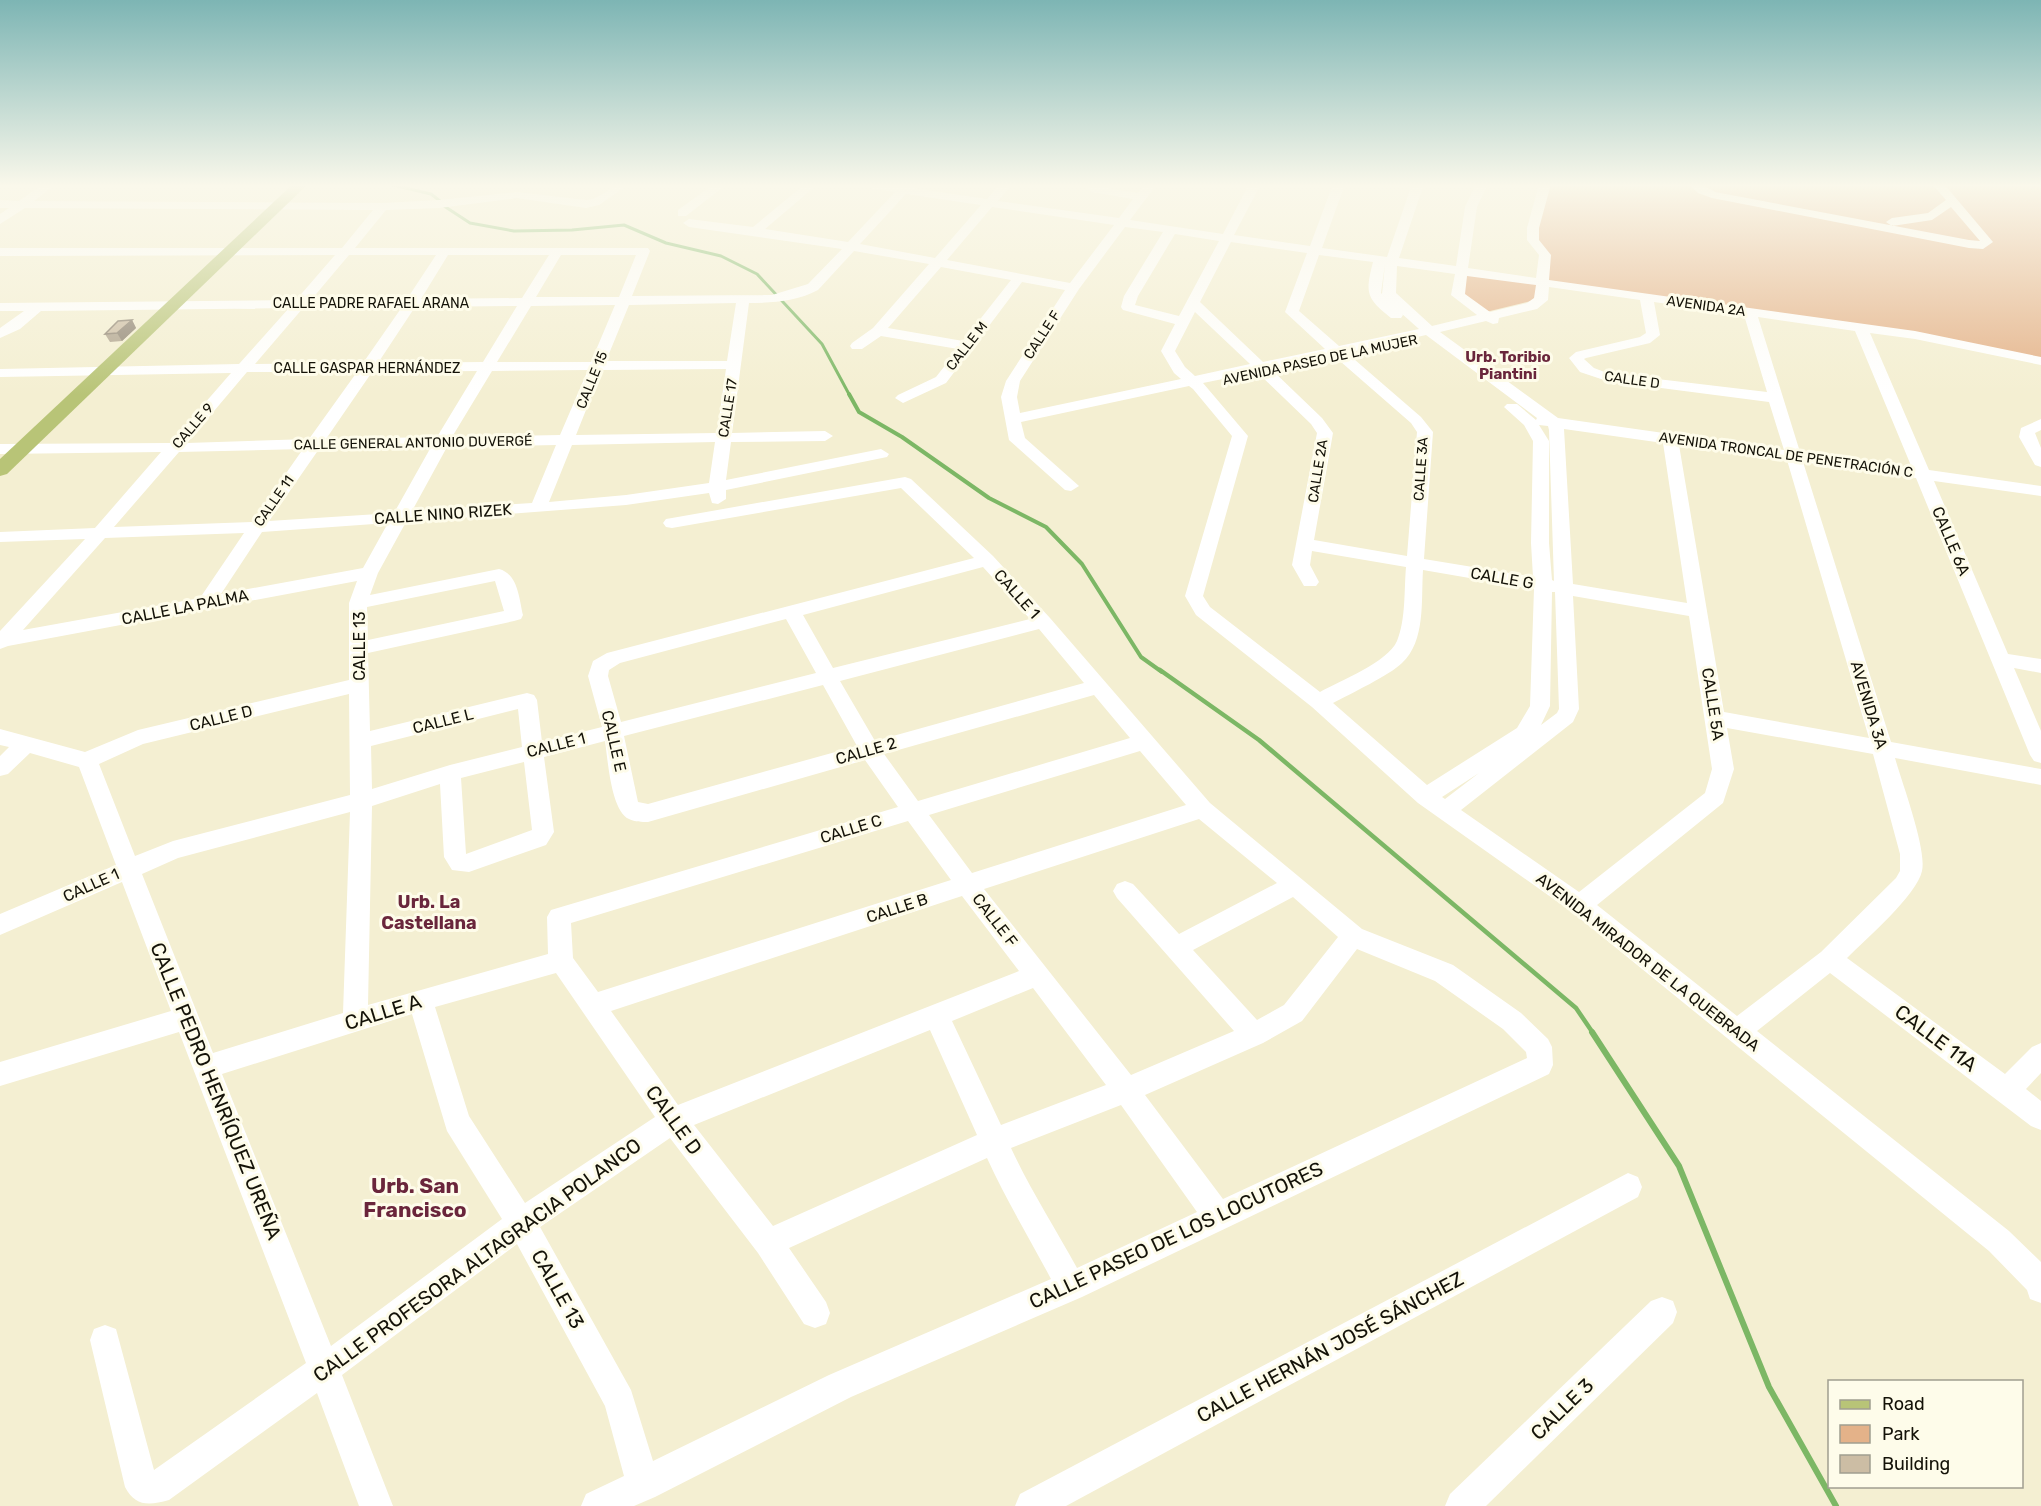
<svg xmlns="http://www.w3.org/2000/svg" width="2041" height="1506" viewBox="0 0 2041 1506" font-family="Rubik,sans-serif">
<style>
.green{fill:#e4b289}
.lines{fill:none;stroke-linecap:round;stroke-linejoin:round}
.stream-far3{stroke:#7cb765;stroke-width:3}
.stream-far2{stroke:#7cb765;stroke-width:4}
.stream-far1{stroke:#7cb765;stroke-width:4.5}
.stream{stroke:#7cb765;stroke-width:6}
.minor{fill:#fff;fill-rule:evenodd}
.major{fill:#b8c477;fill-rule:evenodd}
.wall{fill:#afa38d}
.shaded-wall{fill:#8f8473}
.building{fill:#ccbda4;stroke:#8f8473;stroke-width:1.5}
.labels{text-anchor:middle;dominant-baseline:central;stroke-width:6;stroke-linejoin:round;paint-order:stroke}
.far-street-label{font-size:14px;fill:#141208;stroke:#fefcea}
.far-neighbourhood-label{font-size:15px;font-weight:bold;fill:#6a263c;stroke:#fefcea}
.street-label{font-size:16px;fill:#141208;stroke:#fefcea}
.neighbourhood-label{font-size:18px;font-weight:bold;fill:#6a263c;stroke:#fefcea}
.near-street-label{font-size:20px;fill:#141208;stroke:#fefcea}
.near-neighbourhood-label{font-size:21px;font-weight:bold;fill:#6a263c;stroke:#fefcea}
</style>
<rect width="100%" height="100%" fill="#f4efd2"/>
<!-- green -->
<g class="green">
<polygon points="1544,184 2041,184 2041,361 1915,335 1542,282 1545,255 1533,240"/>
<polygon points="1467,273 1537,284 1535,300 1486,312 1464,294"/>
</g>
<g class="lines">
<!-- stream-far3 -->
<g class="stream-far3">
<polyline points="389,184 431,194 440,201"/>
<polyline points="444,206 470,223 514,231 572,230 624,225 666,243 721,256 757,274 822,344 850,396"/>
</g>
<!-- stream-far2 -->
<polyline class="stream-far2" points="849,394 859,412 902,437 989,498 1046,527 1082,564 1141,657 1162,672"/>
<!-- stream-far1 -->
<polyline class="stream-far1" points="1160,670 1259,740 1576,1008 1593,1033"/>
<!-- stream -->
<polyline class="stream" points="1592,1032 1679,1166 1769,1387 1836,1506"/>
<!-- minor -->
<g class="minor">
<path d="M43 184H56L34 201 382 203 439 200 517 192 586 200C603 199 609 184 629 184L599 205 586 208 517 198 439 208 386 210 355 248H648L650 251 632 296 772 295 808 284 842 249 689 227 683 223 689 219 753 227 805 184H818L765 229 848 242 895 192 861 187 855 184 900 186 903 184H915L912 188 987 199 1000 184H1012L998 201 1119 218 1133 199 1092 192 1086 187 1089 184H1101L1099 187 1138 193 1145 184H1157L1130 220 1223 234 1249 184H1261L1234 235 1310 246 1333 184H1345L1322 248 1387 257 1412 184H1424L1399 258 1456 266 1465 207 1476 184H1488L1477 207 1468 268 1536 278 1539 255 1527 240V228L1539 184H1551L1539 228V240L1551 255 1549 280 1915 331 2041 357V365L1915 339 1870 333 1929 470 2041 486V496L1934 481 2008 654 2041 659V673L2014 668 2041 731V763L2034 761 2030 755 1916 478 1803 462 1891 742 2041 769V785L1895 758C1902 783 1927 849 1922 871 1917 895 1866 939 1847 958L2005 1074 2032 1047 2041 1043V1073L2026 1089 2041 1101V1130L2031 1126 1830 973 1757 1031 2009 1231 2041 1262V1303L2030 1299 2027 1290 1989 1251 1572 912 1418 803 1312 707 1196 615 1185 596 1232 436 1193 389 1189 386 1021 422 1025 438 1079 486 1071 491 1065 490 1009 440 1001 397 1006 381 1065 290 1022 282 946 383 903 403 895 398 898 395 936 377 958 349 881 336 862 349H852L850 346 852 343 873 328 929 264 854 251 818 290C798 301 772 303 749 303L732 433 825 431 833 436 825 441 731 442 726 480 881 449 889 454 887 457 726 490V499L718 504 712 503 709 493 626 505 406 522 378 573 370 595 499 569C518 574 519 598 523 615L521 619 514 621 368 653 370 731 527 693 534 695 537 700 542 742 602 727 588 676 593 661 607 653 974 558 901 488 672 528 666 527 663 523 666 519 672 518 905 477 911 479 993 556 1050 618 1210 803 1362 929 1453 965 1521 1013 1548 1039 1552 1047 1553 1065 1549 1074 1082 1297 851 1397 655 1497 634 1506H581L586 1494 624 1476 605 1406 517 1244 342 1375 393 1506H359L317 1393 169 1500C148 1506 135 1506 125 1487L90 1340 94 1329 105 1325 116 1329 154 1470 306 1363 179 1032 0 1086V1062L171 1011 122 882 0 935V914L116 865 79 767 30 753 8 774 0 776V756L9 747 0 745V729L85 752 138 730 349 680V603L357 581 8 646 0 649V631L85 539 0 542V532L95 528 161 452 0 454V444L170 443 231 373 0 377V369L239 364 289 308 41 311 20 329 0 338V328L24 311H0V303L296 300 335 255 0 256V248H342L373 210 25 208 0 224V214L9 208H0V200L19 201ZM906 194 981 205 935 258 860 244ZM992 207 1114 225 1070 283 947 260ZM1125 227 1163 232 1124 296 1121 307 1123 310 1175 324 1161 351 1174 373 1181 379 1020 413 1017 397 1020 381 1079 289ZM1175 234 1219 241 1179 316 1135 305 1138 296ZM1231 242 1307 253 1285 312 1325 349 1263 362 1200 302ZM349 255H436L407 299 311 300ZM448 255H549L522 298 421 299ZM561 255H636L619 297H536ZM1319 255 1373 262C1365 293 1366 298 1391 318H1401L1403 315 1401 313 1419 329 1339 346 1299 311ZM1385 264 1382 294 1400 311 1381 293ZM1397 266 1455 274 1451 295 1477 315 1432 326 1396 293ZM941 267 1011 280 963 341 888 328ZM1467 276 1536 285 1534 298 1527 303 1490 312 1465 294ZM1549 287 1640 300 1646 333 1640 337 1576 352 1569 358 1580 372 1607 381 1769 402 1784 450 1558 418 1440 332 1486 321 1493 324 1498 323 1499 318 1537 309 1548 300ZM1654 302 1744 315 1767 392 1607 373 1594 368 1584 359 1586 358 1650 343 1660 335ZM736 303 727 361H606L629 305ZM615 305 591 362H497L531 306ZM517 306 483 362 378 363 415 307ZM402 307 363 363 255 364 303 308ZM1195 312 1250 364 1195 376 1185 367 1175 351ZM1758 317 1855 331 1912 468 1800 452ZM1426 335 1537 418 1536 420 1517 404H1507L1504 407 1524 425 1533 441 1531 543 1533 577 1424 559 1433 432 1421 417 1347 353ZM1333 355 1411 423 1417 432 1407 556 1314 540 1333 433 1322 418 1271 369ZM726 369 717 433 576 435 602 370ZM588 370 560 435 452 437 492 371ZM477 371 437 437 326 439 372 372ZM247 372H357L309 439 187 443ZM1257 372 1311 424 1317 433 1292 565 1304 586H1316L1319 582 1310 565 1312 551 1406 567C1404 590 1406 619 1397 641 1388 662 1340 681 1320 692L1210 607 1203 596 1248 436 1203 383ZM1539 425 1548 426 1549 430 1554 581 1552 580 1549 543V441ZM1564 429 1663 443 1687 603 1573 584ZM715 442 709 483 626 495 549 502 572 445ZM556 445 532 503 412 511 447 447ZM1679 445 1787 460 1869 738 1724 712ZM431 447 394 513 269 521 319 449ZM303 449 252 522 114 527 179 452ZM388 523 363 568 221 594 262 532ZM244 533 200 598 23 630 105 538ZM983 567 1030 619 833 668 803 615ZM1423 570 1534 589 1530 706 1517 728 1427 785 1333 703C1350 694 1390 675 1402 663 1426 641 1421 600 1423 570ZM495 581 504 611 368 640 367 607ZM1552 592H1555L1559 709 1557 713 1541 725 1550 706ZM1573 596 1689 616 1712 769 1705 793 1579 892 1461 810 1573 722 1579 709ZM786 619 816 673 621 722 608 676 609 670 620 663ZM1039 629 1084 683 875 741 840 681ZM823 685 857 746 648 804 638 802 624 736ZM349 694 350 795 173 841 135 856 99 764 143 744ZM1094 695 1130 738 918 801 884 754ZM518 709 522 747 450 765 372 789 371 746ZM1727 728 1873 754 1900 854V871L1896 878 1821 952 1737 1016 1597 905 1723 803 1734 769ZM605 741C608 761 611 811 629 819 635 822 642 822 648 822L865 760 898 807 551 910 547 917 548 954 368 1005 372 806 440 784 444 857 452 870 469 872 546 845 554 832 544 757ZM1140 751 1186 805 972 873 929 815ZM524 762 532 830 466 854 461 778ZM1479 773 1445 799 1442 797ZM350 812 343 1013 213 1053 142 874 178 858ZM1199 819 1277 883 1179 934 1133 884 1125 881 1117 884 1113 891 1117 898 1234 1031 1131 1075 984 889ZM908 821 951 880 598 992 573 958 571 923ZM962 896 1019 971 678 1105 611 1011ZM1293 897 1338 937 1284 1005 1257 1020 1193 950ZM1357 949 1435 981 1503 1029 1526 1052 1527 1058 1223 1199 1145 1095 1263 1043 1302 1021ZM556 973 655 1117 525 1203 469 1116 435 1007ZM1033 988 1106 1085 1001 1125 952 1021ZM412 1014 447 1131 502 1219 331 1346 222 1074ZM930 1030 977 1135 773 1226 694 1125ZM1121 1105 1197 1212 1077 1268C1055 1228 1030 1189 1011 1148ZM670 1138 758 1253 804 1324 815 1328 826 1324 830 1313 826 1302 789 1248 987 1158C1006 1200 1030 1239 1051 1279L829 1375 653 1461 631 1390 540 1227Z"/>
<polygon points="714,184 727,184 686,216 678,216 678,210"/>
<polygon points="1689,184 1701,184 1715,192 1969,240 1980,241 1951,207 1932,220 1892,226 1886,222 1892,218 1928,213 1946,200 1932,184 1944,184 1993,242 1983,249 1969,248 1712,198 1698,193"/>
<polygon points="2041,419 2041,430 2035,433 2041,448 2041,467 2035,465 2019,437 2021,428"/>
<polygon points="1628,1173 1638,1177 1642,1187 1638,1197 1066,1506 1015,1506 1020,1494"/>
<polygon points="1662,1297 1673,1301 1677,1312 1673,1323 1486,1506 1445,1506 1450,1494 1651,1301"/>
</g>
<!-- major -->
<polygon class="major" points="293,184 308,184 7,474 0,476 0,459"/>
</g>
<!-- wall -->
<polygon class="wall" points="132,320 136,328 122,341 110,342 105,334"/>
<!-- shaded-wall -->
<polygon class="shaded-wall" points="132,320 136,328 122,341 117,333"/>
<!-- building -->
<polygon class="building" points="132,320 117,333 105,334 118,321"/>
<!-- sky -->
<linearGradient id="sky" x2="0" y2="1"><stop stop-color="#7db5b4"/><stop offset="0.47" stop-color="#faf8eb"/><stop offset="1" stop-color="#faf8eb" stop-opacity="0"/></linearGradient>
<rect width="2041" height="395" fill="url(#sky)"/>
<g class="labels">
<!-- far-street labels -->
<g class="far-street-label">
<text x="371" y="303">CALLE PADRE RAFAEL ARANA</text>
<text transform="translate(1706 306) rotate(8)">AVENIDA 2A</text>
<text transform="translate(1042 335) rotate(-57)">CALLE F</text>
<text transform="translate(967 346) rotate(-52)">CALLE M</text>
<text transform="translate(1320 360) rotate(-12)">AVENIDA PASEO DE LA MUJER</text>
<text x="367" y="368">CALLE GASPAR HERNÁNDEZ</text>
<text transform="translate(592 380) rotate(-68)">CALLE 15</text>
<text transform="translate(1632 380) rotate(8)">CALLE D</text>
<text transform="translate(728 408) rotate(-81)">CALLE 17</text>
<text transform="translate(193 426) rotate(-49)">CALLE 9</text>
<text transform="translate(413 443) rotate(-1)">CALLE GENERAL ANTONIO DUVERGÉ</text>
<text transform="translate(1786 455) rotate(8)">AVENIDA TRONCAL DE PENETRACIÓN C</text>
<text transform="translate(1421 469) rotate(-86)">CALLE 3A</text>
<text transform="translate(1318 471) rotate(-81)">CALLE 2A</text>
<text transform="translate(274 501) rotate(-55)">CALLE 11</text>
</g>
<!-- far-neighbourhood labels -->
<g class="far-neighbourhood-label">
<text x="1508" y="357">Urb. Toribio<tspan x="1508" dy="17">Piantini</tspan></text>
</g>
<!-- street labels -->
<g class="street-label">
<text transform="translate(443 514) rotate(-4)">CALLE NINO RIZEK</text>
<text transform="translate(1951 541) rotate(67)">CALLE 6A</text>
<text transform="translate(1502 578) rotate(10)">CALLE G</text>
<text transform="translate(1017 594) rotate(48)">CALLE 1</text>
<text transform="translate(185 607) rotate(-11)">CALLE LA PALMA</text>
<text transform="translate(359 646) rotate(-90)">CALLE 13</text>
<text transform="translate(1713 704) rotate(81)">CALLE 5A</text>
<text transform="translate(1869 705) rotate(73)">AVENIDA 3A</text>
<text transform="translate(221 718) rotate(-14)">CALLE D</text>
<text transform="translate(443 721) rotate(-14)">CALLE L</text>
<text transform="translate(614 741) rotate(77)">CALLE E</text>
<text transform="translate(556 745) rotate(-14)">CALLE 1</text>
<text transform="translate(866 751) rotate(-16)">CALLE 2</text>
<text transform="translate(851 829) rotate(-17)">CALLE C</text>
<text transform="translate(91 885) rotate(-24)">CALLE 1</text>
<text transform="translate(897 908) rotate(-18)">CALLE B</text>
<text transform="translate(995 920) rotate(52)">CALLE F</text>
<text transform="translate(1648 962) rotate(38)">AVENIDA MIRADOR DE LA QUEBRADA</text>
</g>
<!-- neighbourhood labels -->
<g class="neighbourhood-label">
<text x="429" y="902">Urb. La<tspan x="429" dy="21">Castellana</tspan></text>
</g>
<!-- near-street labels -->
<g class="near-street-label">
<text transform="translate(383 1012) rotate(-17)">CALLE A</text>
<text transform="translate(1936 1038) rotate(37)">CALLE 11A</text>
<text transform="translate(216 1091) rotate(68)">CALLE PEDRO HENRÍQUEZ UREÑA</text>
<text transform="translate(674 1120) rotate(54)">CALLE D</text>
<text transform="translate(1176 1235) rotate(-25)">CALLE PASEO DE LOS LOCUTORES</text>
<text transform="translate(477 1260) rotate(-36)">CALLE PROFESORA ALTAGRACIA POLANCO</text>
<text transform="translate(558 1289) rotate(61)">CALLE 13</text>
<text transform="translate(1330 1347) rotate(-28)">CALLE HERNÁN JOSÉ SÁNCHEZ</text>
<text transform="translate(1562 1409) rotate(-44)">CALLE 3</text>
</g>
<!-- near-neighbourhood labels -->
<g class="near-neighbourhood-label">
<text x="415" y="1185">Urb. San<tspan x="415" dy="24">Francisco</tspan></text>
</g>
</g>
<!-- legend -->
<rect x="1828" y="1380" width="195" height="108" fill="#fefcea" stroke="#a09e90" stroke-width="1.5"/>
<rect x="1840" y="1400" width="30" height="9" fill="#b8c477" stroke="#a09e90" stroke-width="1.5"/>
<text x="1882" y="1410" font-size="18" fill="#141208">Road</text>
<rect x="1840" y="1425" width="30" height="18" fill="#e4b289" stroke="#a09e90" stroke-width="1.5"/>
<text x="1882" y="1440" font-size="18" fill="#141208">Park</text>
<rect x="1840" y="1455" width="30" height="18" fill="#ccbda4" stroke="#a09e90" stroke-width="1.5"/>
<text x="1882" y="1470" font-size="18" fill="#141208">Building</text>
</svg>
